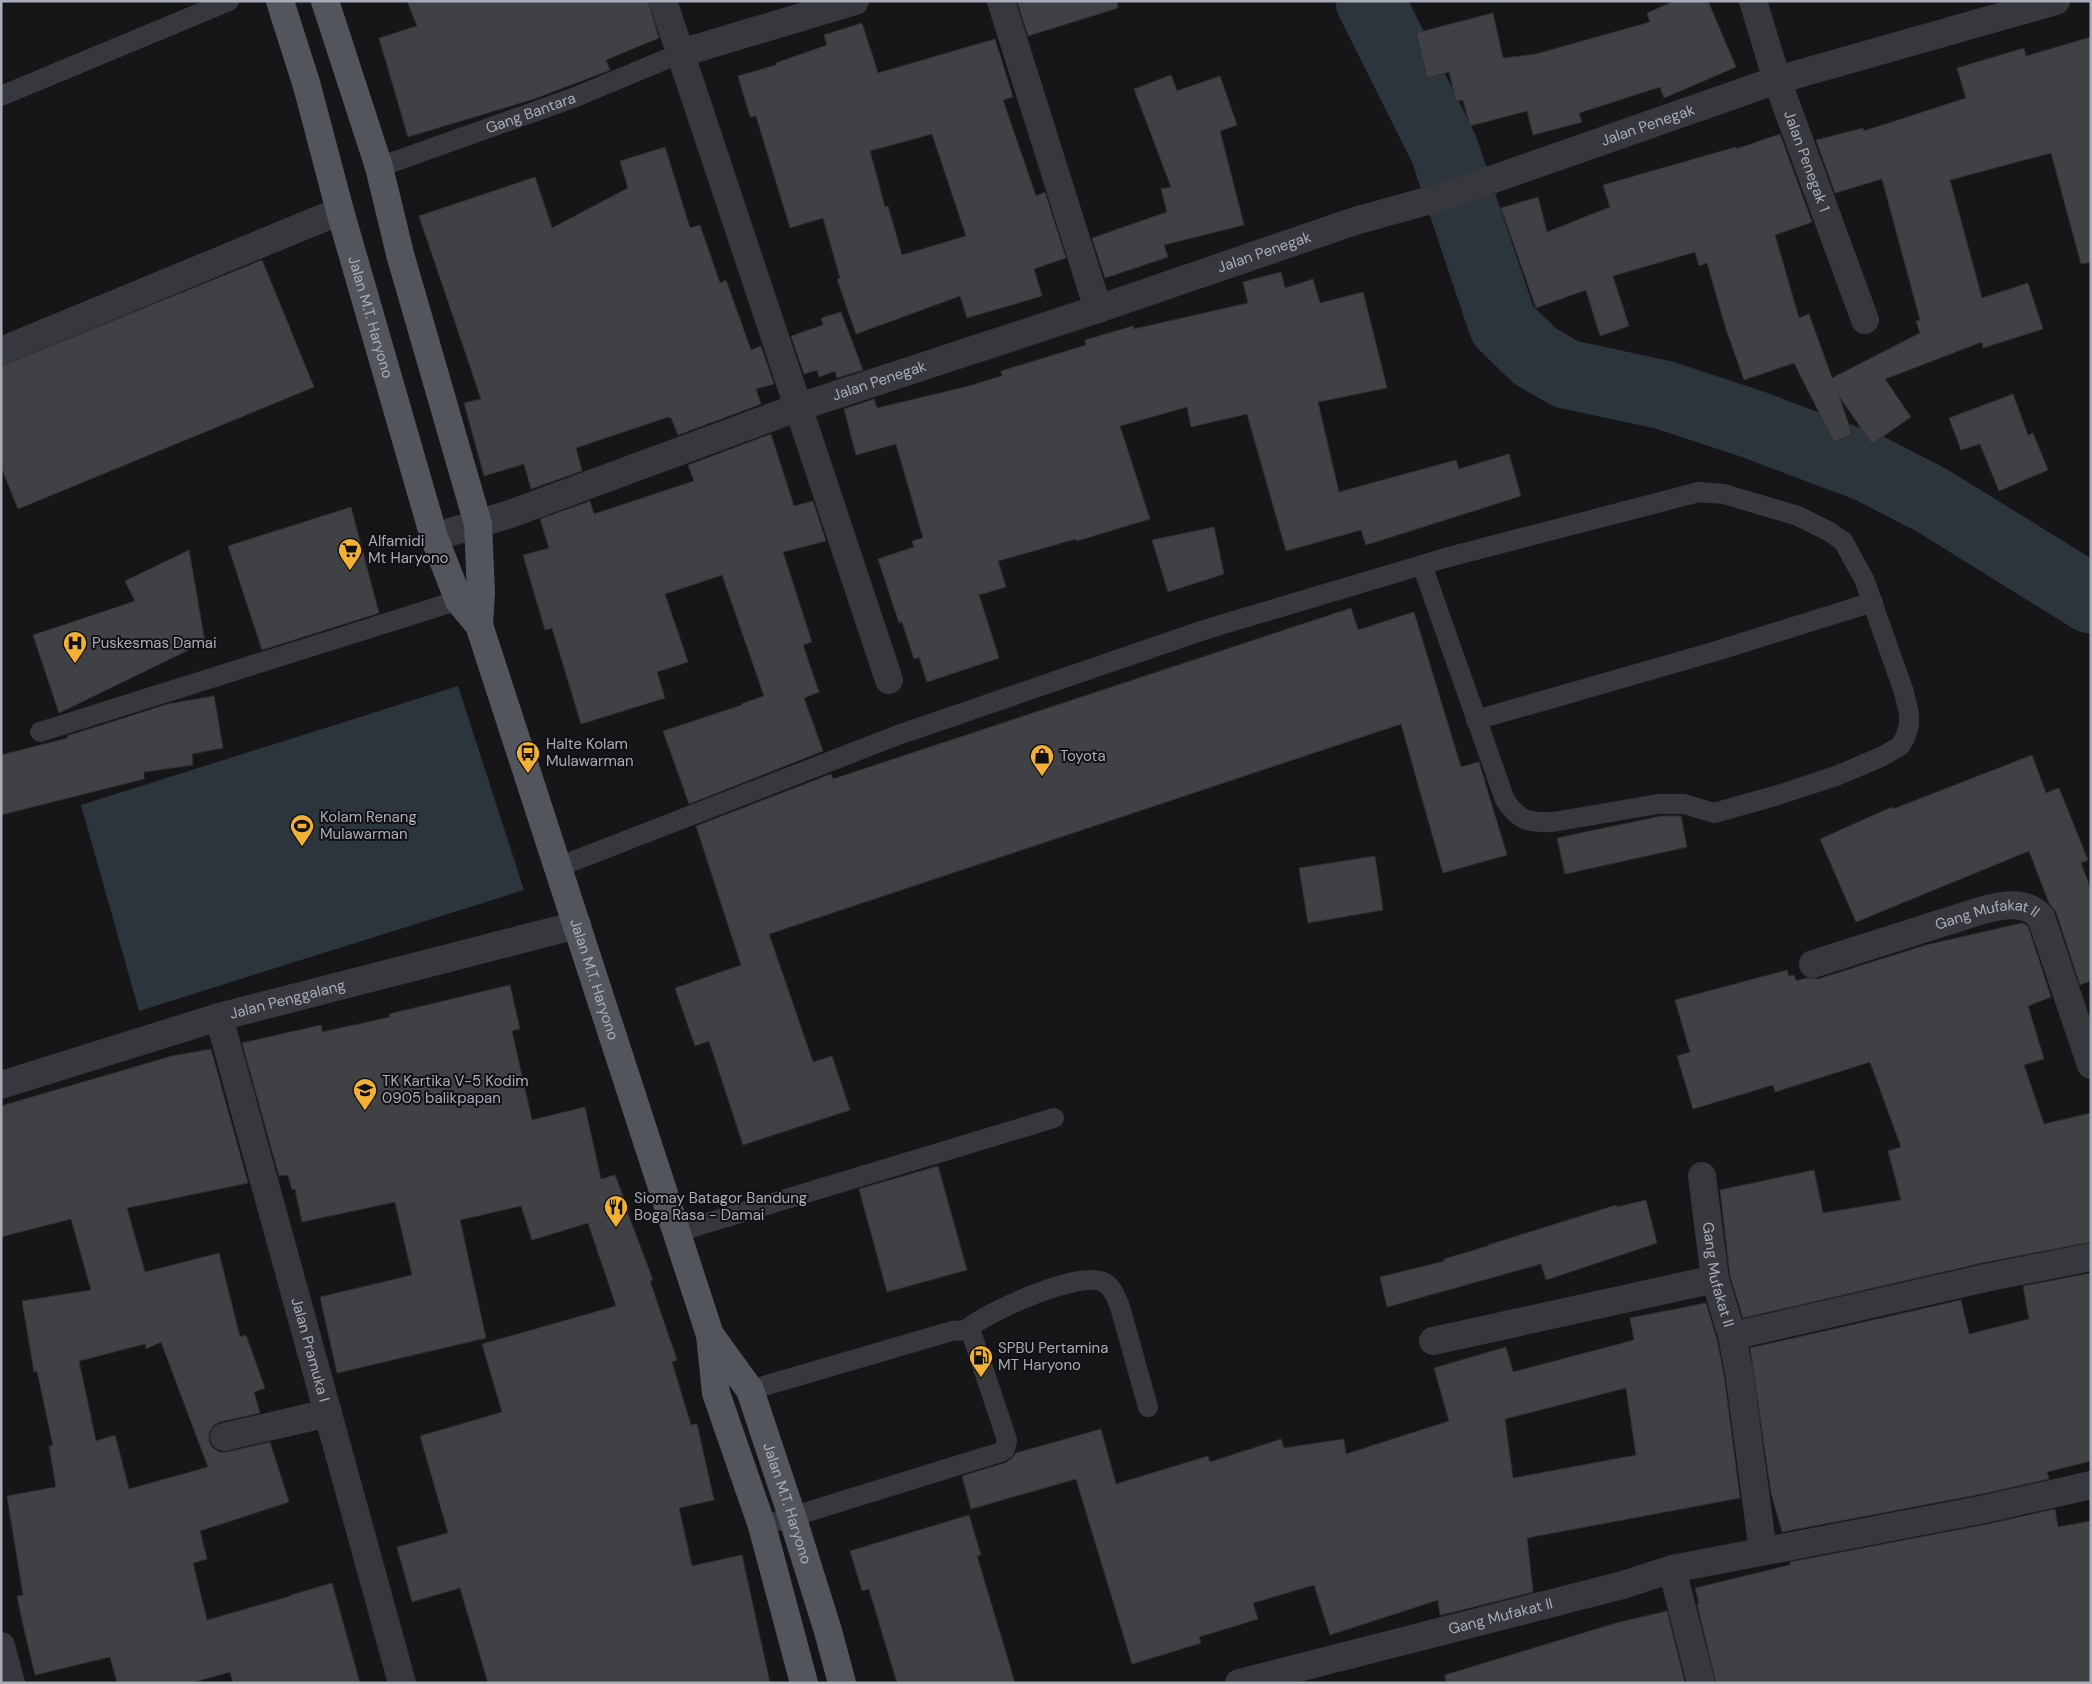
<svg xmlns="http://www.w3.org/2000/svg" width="2092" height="1684" viewBox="0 0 2092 1684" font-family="'DM Sans',sans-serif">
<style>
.water{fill:#2c353c}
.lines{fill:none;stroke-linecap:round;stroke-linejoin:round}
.river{stroke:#2c353c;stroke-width:69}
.building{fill:#404145;stroke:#303034;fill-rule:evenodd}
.service{stroke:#37383d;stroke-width:20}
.minor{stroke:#37383d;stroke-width:28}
.tertiary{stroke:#37383d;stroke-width:28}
.primary{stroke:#53555c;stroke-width:28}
.labels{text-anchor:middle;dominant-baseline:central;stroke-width:4;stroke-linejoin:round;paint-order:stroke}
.street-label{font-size:15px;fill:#a8adb8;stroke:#111113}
.poi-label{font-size:15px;fill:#a8adb8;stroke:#111113;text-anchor:start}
</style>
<rect width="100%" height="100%" fill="#161618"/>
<!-- water -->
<polygon class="water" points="458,686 524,890 139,1011 81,805"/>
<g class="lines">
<!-- river -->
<polyline class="river" points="1370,1 1444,149 1503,325 1535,356 1566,374 1664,395 1752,424 1869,468 1933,501 2091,599"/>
</g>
<!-- building -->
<g class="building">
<polygon points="407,1 648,1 659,38 606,60 610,70 597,75 534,99 408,137 379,38 417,26"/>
<polygon points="1017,1 1117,1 1118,8 1028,36"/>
<polygon points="1674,1 1708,1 1736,67 1664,98 1660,87 1579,113 1582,122 1533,135 1527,111 1470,126 1463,100 1456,101 1449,72 1427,78 1416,33 1493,13 1503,58 1536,54 1650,22 1647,13"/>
<path d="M862 23 878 73 995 39 1013 97 1003 100 1036 196 1045 192 1066 258 1034 269 1042 296 967 318 960 296 856 334 837 279 840 278 823 218 790 228 756 116 750 117 738 76 776 65V63L827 45 824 35ZM932 134 966 236 902 255 888 206 885 207 870 151Z"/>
<polygon points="2091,37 2091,262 2081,264 2051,153 1950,180 1982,298 2028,283 2043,329 1983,348 1982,342 1885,379 1911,417 1872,444 1839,396 1852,434 1834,442 1794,363 1744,380 1726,329 1707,263 1699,266 1695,252 1613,276 1629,326 1600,336 1586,290 1536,308 1501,208 1538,197 1547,232 1610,207 1603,185 1736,147 1736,149 1780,134 1812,222 1775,235 1799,318 1809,314 1832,378 1920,333 1916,321 1920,320 1882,179 1835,193 1816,140 1863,128 1864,131 1966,98 1957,68 2024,48 2026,56"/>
<polygon points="1171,75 1177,91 1220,76 1237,125 1220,131 1244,225 1164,245 1168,257 1105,278 1092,238 1167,212 1161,189 1171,187 1134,89"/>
<polygon points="665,147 690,228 700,225 720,283 726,280 751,350 761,346 774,384 756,389 761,404 678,435 671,418 669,418 668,417 576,448 582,471 531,489 524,464 484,476 464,403 481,399 419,216 535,177 552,228 628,188 620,161"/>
<polygon points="262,260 314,387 18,509 1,467 1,366"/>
<polygon points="1281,272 1285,288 1313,279 1320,303 1363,292 1387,388 1318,402 1339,492 1456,460 1459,469 1509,454 1521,496 1366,545 1361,530 1286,551 1247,414 1191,427 1187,407 1120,426 1150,519 1077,541 1076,539 998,561 1006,587 979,595 999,658 927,682 919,657 914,659 902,622 899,623 878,559 914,547 912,541 923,538 896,444 856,455 844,409 874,399 877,408 965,387 1002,376 1001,371 1086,345 1085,340 1133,326 1134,329 1248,303 1243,282"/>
<polygon points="841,312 863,370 837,378 835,371 819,377 817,370 804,374 791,336 823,325 821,318"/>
<polygon points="2013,394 2028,435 2033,433 2048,470 1999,491 1980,444 1961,450 1949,418"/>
<polygon points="771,434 794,506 813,501 826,541 783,552 812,642 803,645 819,692 804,698 823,751 689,804 663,731 742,705 741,704 764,696 722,575 665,594 688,662 657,672 665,698 581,724 552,628 545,630 523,555 549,548 540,519 590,501 594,514 694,481 688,465"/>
<polygon points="351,507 379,613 262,650 228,546"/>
<polygon points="1214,527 1224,574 1168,592 1152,540"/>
<polygon points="189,550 205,642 59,713 33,635 135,601 125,581"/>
<polygon points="1351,608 1358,630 1414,612 1461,767 1479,762 1507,855 1443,873 1401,724 769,934 813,1062 832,1056 850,1110 743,1145 709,1041 695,1046 675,988 741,965 696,826 831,774 833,779"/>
<polygon points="214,696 223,748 192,754 193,765 144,772 144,779 1,815 1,755 68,738 67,736 168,704"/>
<polygon points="2032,755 2046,793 2059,788 2088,860 2081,863 2091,890 2091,981 2080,985 2056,912 2049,903 2029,851 1856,922 1820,839 1892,807 1893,809"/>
<polygon points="1661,816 1681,816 1687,847 1565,874 1557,838"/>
<polygon points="1375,856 1383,910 1308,923 1299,868"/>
<polygon points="2022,923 2028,926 2051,997 2028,1006 2044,1059 2024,1065 2044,1124 2091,1113 2091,1242 1982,1263 1743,1318 1730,1276 1720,1190 1814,1170 1823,1213 1901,1200 1888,1151 1901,1147 1870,1062 1775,1092 1773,1085 1693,1109 1677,1056 1690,1052 1675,1000 1787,970 1789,976 1794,975 1796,981 1807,978 1818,979 1926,945"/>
<polygon points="510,985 520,1029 512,1031 532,1120 585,1107 601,1179 615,1175 629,1211 627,1211 653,1280 650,1281 677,1360 672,1362 691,1425 697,1424 714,1500 679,1508 692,1566 742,1555 770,1683 488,1683 460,1588 412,1602 397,1547 448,1533 420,1436 502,1412 482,1344 616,1306 588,1223 532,1240 521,1206 460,1220 486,1338 337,1373 320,1297 412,1275 395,1202 302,1222 295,1189 292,1190 288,1175 279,1176 242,1043 321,1025 322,1032 390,1017 389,1014"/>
<path d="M211 1049 248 1183 127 1208 145 1272 219 1253 240 1337 246 1335 265 1388 254 1392 260 1413 220 1422 214 1425 209 1433V1441L212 1447 219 1452H227L270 1442 289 1502 200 1531 207 1559 193 1563 207 1620 291 1596V1595L332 1583 360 1683H233L230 1672 191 1683H117L110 1657 35 1675 23 1625 17 1596 23 1595 7 1496 56 1487 49 1446H53L37 1371 34 1372 22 1301 91 1290 71 1219 1 1237V1106L172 1056ZM161 1342 208 1467 129 1489 115 1435 96 1441 79 1361 145 1344 146 1349Z"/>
<polygon points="938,1166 967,1270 887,1292 859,1189"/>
<polygon points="1646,1200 1657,1243 1546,1280 1541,1264 1387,1307 1380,1277 1445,1261 1444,1259 1488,1246 1488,1245 1616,1205 1617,1207"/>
<polygon points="2091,1273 2091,1461 2047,1472 2049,1479 1982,1494 1782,1532 1771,1493 1750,1348 1961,1300 1969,1334 2029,1319 2023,1286"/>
<path d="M1706 1303 1717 1340 1724 1375 1740 1498 1527 1538 1533 1592 1450 1613 1440 1615 1438 1600 1330 1635 1314 1585 1253 1603 1258 1619 1199 1637 1201 1643 1132 1664 1076 1479 971 1509 962 1476 1005 1463 1012 1458 1016 1453 1101 1429 1116 1484 1208 1456 1210 1462 1281 1439 1284 1448 1344 1439 1346 1454 1449 1421 1434 1368 1506 1347 1513 1372 1634 1340 1630 1318ZM1626 1388 1636 1455 1513 1478 1505 1419Z"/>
<polygon points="2055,1509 2058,1527 2091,1521 2091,1683 1716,1683 1697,1604 1699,1603 1695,1588 1790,1565 1790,1562 1988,1524"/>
<polygon points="969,1515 981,1555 977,1556 1015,1683 897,1683 869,1589 862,1591 850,1551"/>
<polygon points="1667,1611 1685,1683 1446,1683 1445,1675 1616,1623"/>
</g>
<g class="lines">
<!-- service -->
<g class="service">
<polyline points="1,96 229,1"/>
<path id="s1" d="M379 167 573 98 681 53"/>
<polyline points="1476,720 1713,652 1873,602"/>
<polyline points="40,732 472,596"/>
<path d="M558 867 898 735 1207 629 1422 565 1445 558 1699 492 1724 494 1798 516 1828 531 1843 541 1864 579 1904 692 1909 713V725L1905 738 1900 746 1883 756 1836 776 1775 796 1714 813 1684 804H1658L1553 822C1528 823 1519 821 1505 800L1422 565"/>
<polyline points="677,1232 1054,1118"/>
<path d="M966 1330C986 1312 1074 1273 1100 1281 1112 1284 1116 1297 1120 1307L1148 1407"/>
<polyline points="750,1390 952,1331 966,1330 972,1335 1007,1440 1005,1449 1001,1452 762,1526"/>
</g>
<!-- minor -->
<g class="minor">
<polyline points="663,1 889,680"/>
<polyline points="1001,1 1098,309"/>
<path id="s2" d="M1753 1 1777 80 1865 320"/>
<polyline points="681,53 855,1"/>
<polyline points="1,351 340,211"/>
<path id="s3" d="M1813 964 1983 910C2002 905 2026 900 2041 917L2091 1065"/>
<path id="s4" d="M219 1017 402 1683"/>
<path id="s5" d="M1 1085 219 1017 577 925"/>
<path id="s6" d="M1702 1176 1715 1279 1732 1336 1739 1372 1763 1551"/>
<polyline points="1732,1336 1985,1278 2091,1257"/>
<polyline points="1433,1341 1715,1279"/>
<polyline points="224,1437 328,1413"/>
<polyline points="1672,1569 1701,1683"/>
<polyline points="1,1646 11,1683"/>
<path id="s7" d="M1239 1683 1623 1585 1672 1569 1985 1509 2091 1485"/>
</g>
<!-- tertiary -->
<path class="tertiary" id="s8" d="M434 537 510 514 799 407 1098 309 1355 221 1445 196 1777 80 2056 1"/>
<!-- primary -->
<g class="primary">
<path id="s9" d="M280 1 307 86 340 211 434 537 459 601 479 625"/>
<path id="s10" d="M325 1 379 167 400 254 478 524 481 593 479 625 710 1335 716 1393 762 1526 804 1683"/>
<path id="s11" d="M711 1336 750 1390 792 1516 828 1631 842 1683"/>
</g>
</g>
<!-- icons -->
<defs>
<g id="supermarket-pin" transform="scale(1.25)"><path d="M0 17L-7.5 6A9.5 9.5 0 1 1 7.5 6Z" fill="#f2b134" stroke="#111113"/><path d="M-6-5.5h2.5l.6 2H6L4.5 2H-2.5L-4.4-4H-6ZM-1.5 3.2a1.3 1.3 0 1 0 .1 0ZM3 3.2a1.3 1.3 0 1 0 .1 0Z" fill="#111"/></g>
<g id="hospital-pin" transform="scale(1.25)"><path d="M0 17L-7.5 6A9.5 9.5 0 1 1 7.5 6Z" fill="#f2b134" stroke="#111113"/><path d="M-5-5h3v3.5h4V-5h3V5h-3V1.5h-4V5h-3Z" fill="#111"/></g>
<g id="bus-pin" transform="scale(1.25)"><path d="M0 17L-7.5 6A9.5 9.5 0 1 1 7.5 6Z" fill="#f2b134" stroke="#111113"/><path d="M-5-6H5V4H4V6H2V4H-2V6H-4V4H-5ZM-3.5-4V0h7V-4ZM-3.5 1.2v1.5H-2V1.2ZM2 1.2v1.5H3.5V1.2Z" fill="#111"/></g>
<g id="shop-pin" transform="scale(1.25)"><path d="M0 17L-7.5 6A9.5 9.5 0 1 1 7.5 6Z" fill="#f2b134" stroke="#111113"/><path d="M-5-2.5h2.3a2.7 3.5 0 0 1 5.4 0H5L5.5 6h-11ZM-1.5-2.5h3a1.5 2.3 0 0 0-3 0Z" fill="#111"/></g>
<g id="stadium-pin" transform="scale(1.25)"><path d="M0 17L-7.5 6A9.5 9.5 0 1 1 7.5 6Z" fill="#f2b134" stroke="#111113"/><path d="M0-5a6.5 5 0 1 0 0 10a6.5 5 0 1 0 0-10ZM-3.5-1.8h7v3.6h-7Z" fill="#111"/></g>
<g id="school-pin" transform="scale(1.25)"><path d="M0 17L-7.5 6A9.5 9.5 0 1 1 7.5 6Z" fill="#f2b134" stroke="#111113"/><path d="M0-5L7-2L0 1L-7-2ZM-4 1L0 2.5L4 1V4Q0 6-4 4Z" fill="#111"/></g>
<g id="restaurant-pin" transform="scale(1.25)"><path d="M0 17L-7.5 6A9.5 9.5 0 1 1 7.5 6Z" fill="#f2b134" stroke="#111113"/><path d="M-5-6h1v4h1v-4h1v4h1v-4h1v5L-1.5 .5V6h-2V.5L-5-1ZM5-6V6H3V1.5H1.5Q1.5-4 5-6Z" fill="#111"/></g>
<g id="fuel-pin" transform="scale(1.25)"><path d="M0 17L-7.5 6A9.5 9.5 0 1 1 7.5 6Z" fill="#f2b134" stroke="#111113"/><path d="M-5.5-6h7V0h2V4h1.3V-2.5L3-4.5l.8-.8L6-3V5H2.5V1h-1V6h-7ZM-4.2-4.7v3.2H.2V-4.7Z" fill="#111"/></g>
</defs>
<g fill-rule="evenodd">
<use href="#supermarket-pin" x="350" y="550"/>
<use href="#hospital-pin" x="75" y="643"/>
<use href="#bus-pin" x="528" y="753"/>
<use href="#shop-pin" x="1042" y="756"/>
<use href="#stadium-pin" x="302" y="826"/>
<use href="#school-pin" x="365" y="1090"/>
<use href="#restaurant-pin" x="616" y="1207"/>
<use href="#fuel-pin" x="981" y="1357"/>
</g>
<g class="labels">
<!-- street labels -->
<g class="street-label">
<text stroke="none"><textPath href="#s1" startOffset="161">Gang Bantara</textPath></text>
<text stroke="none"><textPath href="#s8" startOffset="1282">Jalan Penegak</textPath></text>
<text stroke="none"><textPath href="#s2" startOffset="169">Jalan Penegak 1</textPath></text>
<text stroke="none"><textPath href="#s8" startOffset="878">Jalan Penegak</textPath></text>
<text stroke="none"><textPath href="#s9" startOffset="329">Jalan M.T. Haryono</textPath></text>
<text stroke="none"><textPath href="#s8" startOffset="472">Jalan Penegak</textPath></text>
<text stroke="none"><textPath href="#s3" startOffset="182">Gang Mufakat II</textPath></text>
<text stroke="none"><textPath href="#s10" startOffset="1019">Jalan M.T. Haryono</textPath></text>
<text stroke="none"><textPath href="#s5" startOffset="299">Jalan Penggalang</textPath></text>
<text stroke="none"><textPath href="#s6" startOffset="100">Gang Mufakat II</textPath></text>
<text stroke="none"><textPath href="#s4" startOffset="345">Jalan Pramuka I</textPath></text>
<text stroke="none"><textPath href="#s11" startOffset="186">Jalan M.T. Haryono</textPath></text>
<text stroke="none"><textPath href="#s7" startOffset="270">Gang Mufakat II</textPath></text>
</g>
<!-- poi labels -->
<g class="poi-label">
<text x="368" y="541">Alfamidi<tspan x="368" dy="17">Mt Haryono</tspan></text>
<text x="92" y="643">Puskesmas Damai</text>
<text x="546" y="744">Halte Kolam<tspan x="546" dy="17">Mulawarman</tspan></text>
<text x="1060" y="756">Toyota</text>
<text x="320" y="817">Kolam Renang<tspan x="320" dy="17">Mulawarman</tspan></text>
<text x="382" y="1081">TK Kartika V-5 Kodim<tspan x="382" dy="17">0905 balikpapan</tspan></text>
<text x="634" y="1198">Siomay Batagor Bandung<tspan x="634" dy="17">Boga Rasa - Damai</tspan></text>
<text x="998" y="1348">SPBU Pertamina<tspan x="998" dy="17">MT Haryono</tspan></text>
</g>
</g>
<!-- border -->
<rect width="2092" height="1684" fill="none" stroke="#a8adb8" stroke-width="5"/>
</svg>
